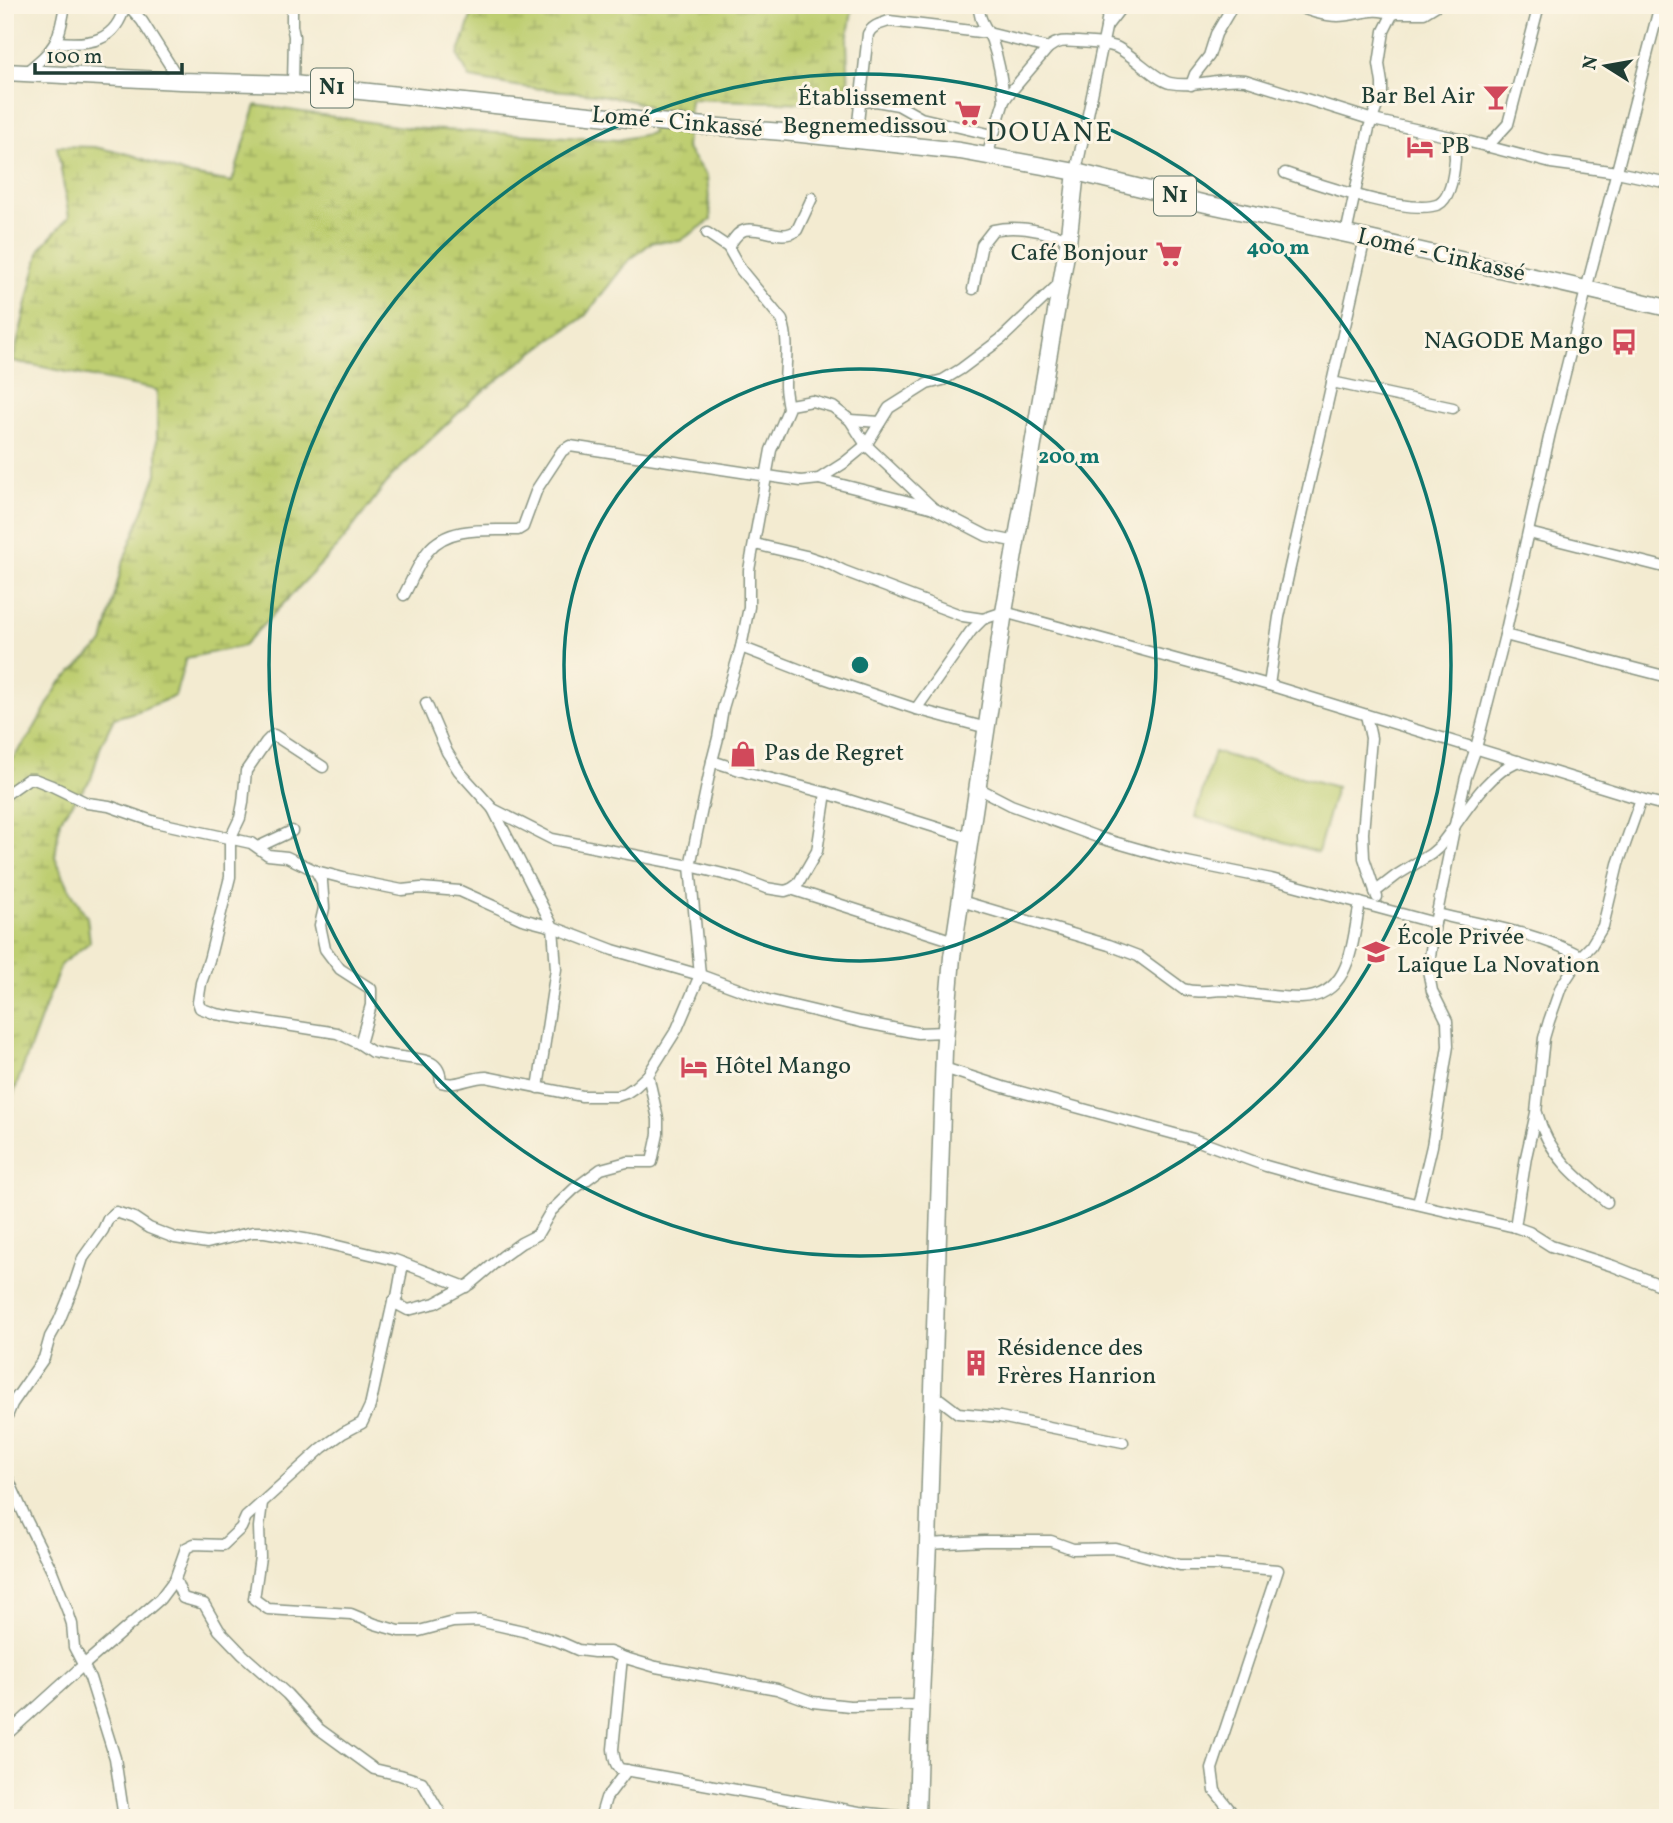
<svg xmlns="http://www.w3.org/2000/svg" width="1673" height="1823" viewBox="0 0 1673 1823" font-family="Vollkorn,serif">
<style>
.grass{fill:#bece71;stroke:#6e8652;stroke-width:2}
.wetland{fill:url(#wetland-marsh);stroke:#6e8652;stroke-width:2}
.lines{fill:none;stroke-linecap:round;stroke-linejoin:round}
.minor-casing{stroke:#899482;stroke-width:13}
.primary-casing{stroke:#899482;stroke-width:19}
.trunk-casing{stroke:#899482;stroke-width:19}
.minor{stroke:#fff;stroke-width:10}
.primary{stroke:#fff;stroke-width:16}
.trunk{stroke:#fff;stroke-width:16}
.ring{fill:none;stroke:#0f766e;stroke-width:3.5}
.labels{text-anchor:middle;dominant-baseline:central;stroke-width:6;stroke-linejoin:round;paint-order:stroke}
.shield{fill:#fcf5e5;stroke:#617469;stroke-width:2}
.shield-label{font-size:23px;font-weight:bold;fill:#1f3d34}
.poi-label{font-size:24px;fill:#1f3d34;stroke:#fcf5e5;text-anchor:start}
.street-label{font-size:24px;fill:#1f3d34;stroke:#fcf5e5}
.quarter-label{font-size:28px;letter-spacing:2px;fill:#1f3d34;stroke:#fcf5e5}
.centre{fill:#0f766e;stroke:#fcf5e5;stroke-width:3.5}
.ring-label{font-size:21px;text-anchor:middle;font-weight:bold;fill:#0f766e;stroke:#fcf5e5;stroke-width:6;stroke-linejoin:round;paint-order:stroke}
</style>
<defs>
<pattern id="wetland-marsh" width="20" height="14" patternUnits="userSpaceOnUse" patternTransform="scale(1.75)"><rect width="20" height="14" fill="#bece71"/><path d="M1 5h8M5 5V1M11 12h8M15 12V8" fill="none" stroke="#9aa85e"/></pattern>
</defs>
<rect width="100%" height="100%" fill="#fcf5e5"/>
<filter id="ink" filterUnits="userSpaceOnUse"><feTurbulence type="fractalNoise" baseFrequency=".0143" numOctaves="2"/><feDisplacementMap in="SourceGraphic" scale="14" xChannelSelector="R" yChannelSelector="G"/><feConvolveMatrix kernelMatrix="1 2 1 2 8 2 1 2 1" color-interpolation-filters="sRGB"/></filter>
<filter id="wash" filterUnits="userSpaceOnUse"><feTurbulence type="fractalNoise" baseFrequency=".00686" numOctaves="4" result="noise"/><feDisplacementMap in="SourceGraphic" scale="28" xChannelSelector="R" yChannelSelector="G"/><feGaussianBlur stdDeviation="1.57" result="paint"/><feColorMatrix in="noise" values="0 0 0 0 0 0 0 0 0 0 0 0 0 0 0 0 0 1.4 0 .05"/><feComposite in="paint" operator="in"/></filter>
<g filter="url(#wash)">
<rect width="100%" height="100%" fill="#f3ebd1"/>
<!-- grass -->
<polygon class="grass" points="1214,752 1336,787 1318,852 1195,817"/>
<!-- wetland -->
<path class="wetland" d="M475 5H853L847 41 849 96 809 103 690 99 686 148 707 177 711 220 680 241 652 242 627 262 585 316 532 353 472 400 392 476 340 544 243 646 186 658 175 696 138 711 114 718 101 745 91 779 60 820 55 857 69 888 87 917 90 942 61 964 13 1095 5 1175V765L13 758 31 734 59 684 103 643 122 565 157 474V390L13 361 40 249 69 217 57 146 94 147 132 155 185 174 232 182 256 105 409 128 618 140 652 133 648 106C607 92 567 92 524 87 506 85 488 81 470 78L458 56Z"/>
</g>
<g filter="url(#ink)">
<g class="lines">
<!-- minor casing -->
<g class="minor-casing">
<g id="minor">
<polyline points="128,5 142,21 180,81"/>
<polyline points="292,5 292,26 294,36 293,84"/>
<path d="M979 5C978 20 987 28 992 41 999 61 1002 79 1004 100"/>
<path d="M1295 5C1307 11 1325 16 1338 16 1356 16 1376 5 1392 15"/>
<polyline points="1106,27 1123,5"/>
<path d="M57 42C90 45 116 42 125 5"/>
<path d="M24 74C55 48 58 46 65 5"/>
<polyline points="1191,85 1195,74 1209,56 1216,34 1229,12"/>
<polyline points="860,102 876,101 898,105 921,118 993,135"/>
<path d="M856 140 868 34C873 25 880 24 889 21L988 33 1048 48"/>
<polyline points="1487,147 1508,124 1539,5"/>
<path d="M987 156 1004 101 1008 95 1048 48C1058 40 1066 41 1078 42 1090 43 1104 43 1116 47 1132 54 1156 80 1170 83 1195 88 1220 77 1245 80L1373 120 1451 137 1551 163 1617 172 1668 183"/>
<polyline points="1076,172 1106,28 1109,5"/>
<path d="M1285 173C1315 183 1412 217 1439 204 1451 197 1454 172 1455 159 1455 152 1453 144 1451 137"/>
<path d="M707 233 728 247 741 270 782 320C790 342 785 363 785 386 785 393 787 401 788 408"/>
<polyline points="1346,234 1369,128 1382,92 1382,83 1379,64 1384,31 1392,15 1396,13 1424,13 1437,5"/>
<path d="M728 247C733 241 737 232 745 230 761 226 782 242 797 230L812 198"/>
<path d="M973 289 982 244 993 230C1019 224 1043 232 1068 238"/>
<polyline points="1332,382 1453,408"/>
<polyline points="850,420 880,422"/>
<polyline points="819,479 930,507"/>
<polyline points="1529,533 1668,568"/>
<polyline points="755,544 806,556 830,564 844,571 963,616 983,619"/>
<path d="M404 595C411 582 419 562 428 551 449 525 489 531 518 530L523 527 537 489 562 451 570 446 801 481 819 479 844 463 866 445 889 408 927 384 943 380 961 369 1001 339 1061 282"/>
<polyline points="1505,635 1668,677"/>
<polyline points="741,647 803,671 916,709 987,728"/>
<polyline points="1269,685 1279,617 1290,567 1365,238"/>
<polyline points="426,703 447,752 459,771 493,809 552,839 690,866 740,878 766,888 785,891 791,889 798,884 817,851 826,793"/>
<polyline points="916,709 971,631 983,619 1004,612 1269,685 1641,799 1668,806"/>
<polyline points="1366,715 1371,738 1363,833 1364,858 1377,897"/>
<polyline points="712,761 749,773 826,793 970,838"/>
<polyline points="323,767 274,735 272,736 266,742 246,771 243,803 240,818 230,839 230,877 209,960 201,983 198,1002 200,1008 216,1014 337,1033 360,1044"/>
<polyline points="978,788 1011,805 1100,838 1177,860 1271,879 1435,923"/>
<polyline points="5,795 28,779 34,779 52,786 87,803 109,806 155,822 251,843 268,855 287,857 316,871 347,879 402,890 421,888 460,891 522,919 553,927 613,950 700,975 768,1000 861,1022 918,1033 946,1032"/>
<polyline points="493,809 553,927 556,969 538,1088"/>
<polyline points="258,847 292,831"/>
<path d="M316 871 322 882 324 908 320 925 325 949 340 969 371 989V1005L360 1044 372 1052C382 1054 391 1056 401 1057 420 1060 440 1057 441 1082 457 1087 470 1077 486 1077L582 1096H617L626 1093 635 1087 648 1075 677 1029 700 975 690 866 712 761 718 738 723 708 741 647 749 607V570L771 450 790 405 812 401 833 407 850 420 866 445 933 508 987 536 1017 542"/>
<polyline points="791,889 954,941"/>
<path d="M1375 892 1397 875 1431 854 1438 848C1463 818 1482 777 1518 761"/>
<path d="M961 901 1109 945 1138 956 1183 989C1195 993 1208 991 1221 990 1230 990 1239 991 1248 993 1265 995 1284 998 1301 998 1352 996 1352 941 1360 903"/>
<path d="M1437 914C1486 926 1536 932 1581 956"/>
<polyline points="944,1068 1003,1087 1193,1139 1266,1166 1334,1185 1515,1227 1529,1232 1551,1246 1613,1266 1668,1288"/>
<path d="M1537 1113C1548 1154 1576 1177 1607 1202"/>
<polyline points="1418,1204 1432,1146 1448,1046 1447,1021 1432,991 1428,970 1435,923 1454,829 1466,777 1476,748 1505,635 1550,433 1586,290 1660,5"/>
<polyline points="1515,1227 1526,1157 1536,1113 1544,1038 1549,1021 1561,987 1581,956 1591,946 1603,926 1618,864 1641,799"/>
<polyline points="393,1302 397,1297 403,1263"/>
<polyline points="933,1394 958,1413 1000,1417 1123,1442"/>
<polyline points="5,1421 12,1404 44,1358 50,1337 59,1321 74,1285 83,1258 103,1230 108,1219 116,1212 134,1218 149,1228 175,1238 207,1243 253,1232 265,1232 321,1242 395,1260 466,1287"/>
<polyline points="5,1472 27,1521 52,1571 68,1612 72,1624 74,1647 90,1678 115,1758 124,1818"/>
<polyline points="262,1503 259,1527 260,1557 254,1599 268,1609 351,1614 375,1624 399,1631 419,1631 453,1622 479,1621 523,1631 560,1642 578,1650 594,1652 610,1652 622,1657 656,1667 777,1689 813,1702 850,1706 920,1705"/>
<polyline points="928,1544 984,1541 1051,1541 1073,1549 1115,1548 1180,1565 1215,1565 1278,1570 1212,1769 1215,1791 1230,1810 1234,1818"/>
<polyline points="175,1579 183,1598 204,1604 219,1630 243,1655 287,1694 319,1729 374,1769 400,1775 422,1782 443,1818"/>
<path d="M622 1657 613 1749C614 1756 614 1764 620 1769L859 1812 915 1818"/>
<polyline points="5,1736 79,1669 160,1599 175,1579 186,1548 194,1544 223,1545 241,1528 246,1517 322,1448 343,1433 362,1423 370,1406 393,1302 408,1310 435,1303 470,1284 503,1256 521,1243 537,1235 551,1211 574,1189 601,1169 627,1162 652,1162 658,1134 658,1119 648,1075"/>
<polyline points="600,1818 606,1798 627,1770"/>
</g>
</g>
<!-- primary casing -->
<g class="primary-casing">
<polyline id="primary" points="917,1818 919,1740 928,1544 944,1051 952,957 1004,612 1068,243 1076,172"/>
</g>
<!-- trunk casing -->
<g class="trunk-casing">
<polyline id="trunk" points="5,72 180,81 293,84 657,122 783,132 960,151 1076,172 1206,204 1365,238 1668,308"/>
</g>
<!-- minor -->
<use href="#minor" class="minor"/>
<!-- primary -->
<use href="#primary" class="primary"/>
<!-- trunk -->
<use href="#trunk" class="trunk"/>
</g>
</g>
<!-- distance rings -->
<g class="ring">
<circle cx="860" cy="665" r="296"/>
<circle cx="860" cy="665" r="591"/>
</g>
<!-- icons -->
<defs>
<g id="bar-bare" transform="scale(2.1)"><path d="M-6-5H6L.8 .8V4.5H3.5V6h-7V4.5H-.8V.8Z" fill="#d1495b" stroke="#fcf5e5" stroke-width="2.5" paint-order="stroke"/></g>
<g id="supermarket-bare" transform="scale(2.1)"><path d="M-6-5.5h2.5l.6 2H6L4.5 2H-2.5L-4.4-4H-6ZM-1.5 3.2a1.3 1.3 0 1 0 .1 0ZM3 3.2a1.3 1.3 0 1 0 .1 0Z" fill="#d1495b" stroke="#fcf5e5" stroke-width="2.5" paint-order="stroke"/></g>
<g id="hotel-bare" transform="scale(2.1)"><path d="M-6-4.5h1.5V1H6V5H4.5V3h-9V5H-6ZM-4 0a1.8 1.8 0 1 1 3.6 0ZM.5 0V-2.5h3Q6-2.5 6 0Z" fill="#d1495b" stroke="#fcf5e5" stroke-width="2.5" paint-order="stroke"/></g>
<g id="bus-bare" transform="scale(2.1)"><path d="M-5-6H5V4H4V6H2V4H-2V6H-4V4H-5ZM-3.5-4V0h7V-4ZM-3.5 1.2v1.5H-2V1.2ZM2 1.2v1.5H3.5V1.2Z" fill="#d1495b" stroke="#fcf5e5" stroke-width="2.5" paint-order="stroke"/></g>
<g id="shop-bare" transform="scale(2.1)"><path d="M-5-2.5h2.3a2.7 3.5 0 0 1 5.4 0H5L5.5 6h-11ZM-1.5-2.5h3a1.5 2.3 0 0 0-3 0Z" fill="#d1495b" stroke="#fcf5e5" stroke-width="2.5" paint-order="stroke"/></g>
<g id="school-bare" transform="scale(2.1)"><path d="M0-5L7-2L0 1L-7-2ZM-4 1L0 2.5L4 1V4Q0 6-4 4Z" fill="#d1495b" stroke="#fcf5e5" stroke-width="2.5" paint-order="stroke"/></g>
<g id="building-bare" transform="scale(2.1)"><path d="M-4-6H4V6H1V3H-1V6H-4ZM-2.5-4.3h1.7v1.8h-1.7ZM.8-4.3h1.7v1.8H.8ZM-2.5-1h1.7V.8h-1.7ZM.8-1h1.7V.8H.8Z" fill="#d1495b" stroke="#fcf5e5" stroke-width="2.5" paint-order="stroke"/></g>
</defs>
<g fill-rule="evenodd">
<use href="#bar-bare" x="1496" y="97"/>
<use href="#supermarket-bare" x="968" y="113"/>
<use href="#hotel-bare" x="1420" y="147"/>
<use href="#supermarket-bare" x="1169" y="254"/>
<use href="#bus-bare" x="1624" y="342"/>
<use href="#shop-bare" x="743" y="754"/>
<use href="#school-bare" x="1376" y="952"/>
<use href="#hotel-bare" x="694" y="1067"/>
<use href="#building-bare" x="976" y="1363"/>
</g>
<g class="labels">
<!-- shield labels -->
<g class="shield">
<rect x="311" y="68.5" width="42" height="39" rx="5"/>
<rect x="1154" y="176.5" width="42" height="39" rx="5"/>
</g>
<g class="shield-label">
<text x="332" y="88">N1</text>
<text x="1175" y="196">N1</text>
</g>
<!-- poi labels -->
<g class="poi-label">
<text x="1475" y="97" text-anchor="end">Bar Bel Air</text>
<text x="947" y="99" text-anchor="end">Établissement<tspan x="947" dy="28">Begnemedissou</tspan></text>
<text x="1441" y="147">PB</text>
<text x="1148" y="254" text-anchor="end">Café Bonjour</text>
<text x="1603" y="342" text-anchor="end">NAGODE Mango</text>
<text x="764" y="754">Pas de Regret</text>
<text x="1397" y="938">École Privée<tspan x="1397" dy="28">Laïque La Novation</tspan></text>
<text x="715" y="1067">Hôtel Mango</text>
<text x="997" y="1349">Résidence des<tspan x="997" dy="28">Frères Hanrion</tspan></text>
</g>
<!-- street labels -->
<g class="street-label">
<text transform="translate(677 123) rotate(5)">Lomé - Cinkassé</text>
<text transform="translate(1441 256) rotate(13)">Lomé - Cinkassé</text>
</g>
<!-- quarter labels -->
<g class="quarter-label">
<text x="1050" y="133">DOUANE</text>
</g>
</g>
<circle cx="860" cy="665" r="10" class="centre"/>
<g class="ring-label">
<text x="1278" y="254">400 m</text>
<text x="1069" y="463">200 m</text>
</g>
<!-- margin -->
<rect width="1673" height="1823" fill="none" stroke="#fcf5e5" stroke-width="28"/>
<!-- north arrow -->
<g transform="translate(1606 66) rotate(281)" stroke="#fcf5e5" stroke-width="5" paint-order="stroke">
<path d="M0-5L12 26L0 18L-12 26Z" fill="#1f3d34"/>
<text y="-10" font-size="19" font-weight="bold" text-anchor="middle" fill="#1f3d34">N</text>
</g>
<!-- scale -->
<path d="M35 63v10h147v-10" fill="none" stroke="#1f3d34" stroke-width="3.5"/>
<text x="46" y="63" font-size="21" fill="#1f3d34" stroke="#fcf5e5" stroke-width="5" paint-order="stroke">100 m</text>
</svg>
